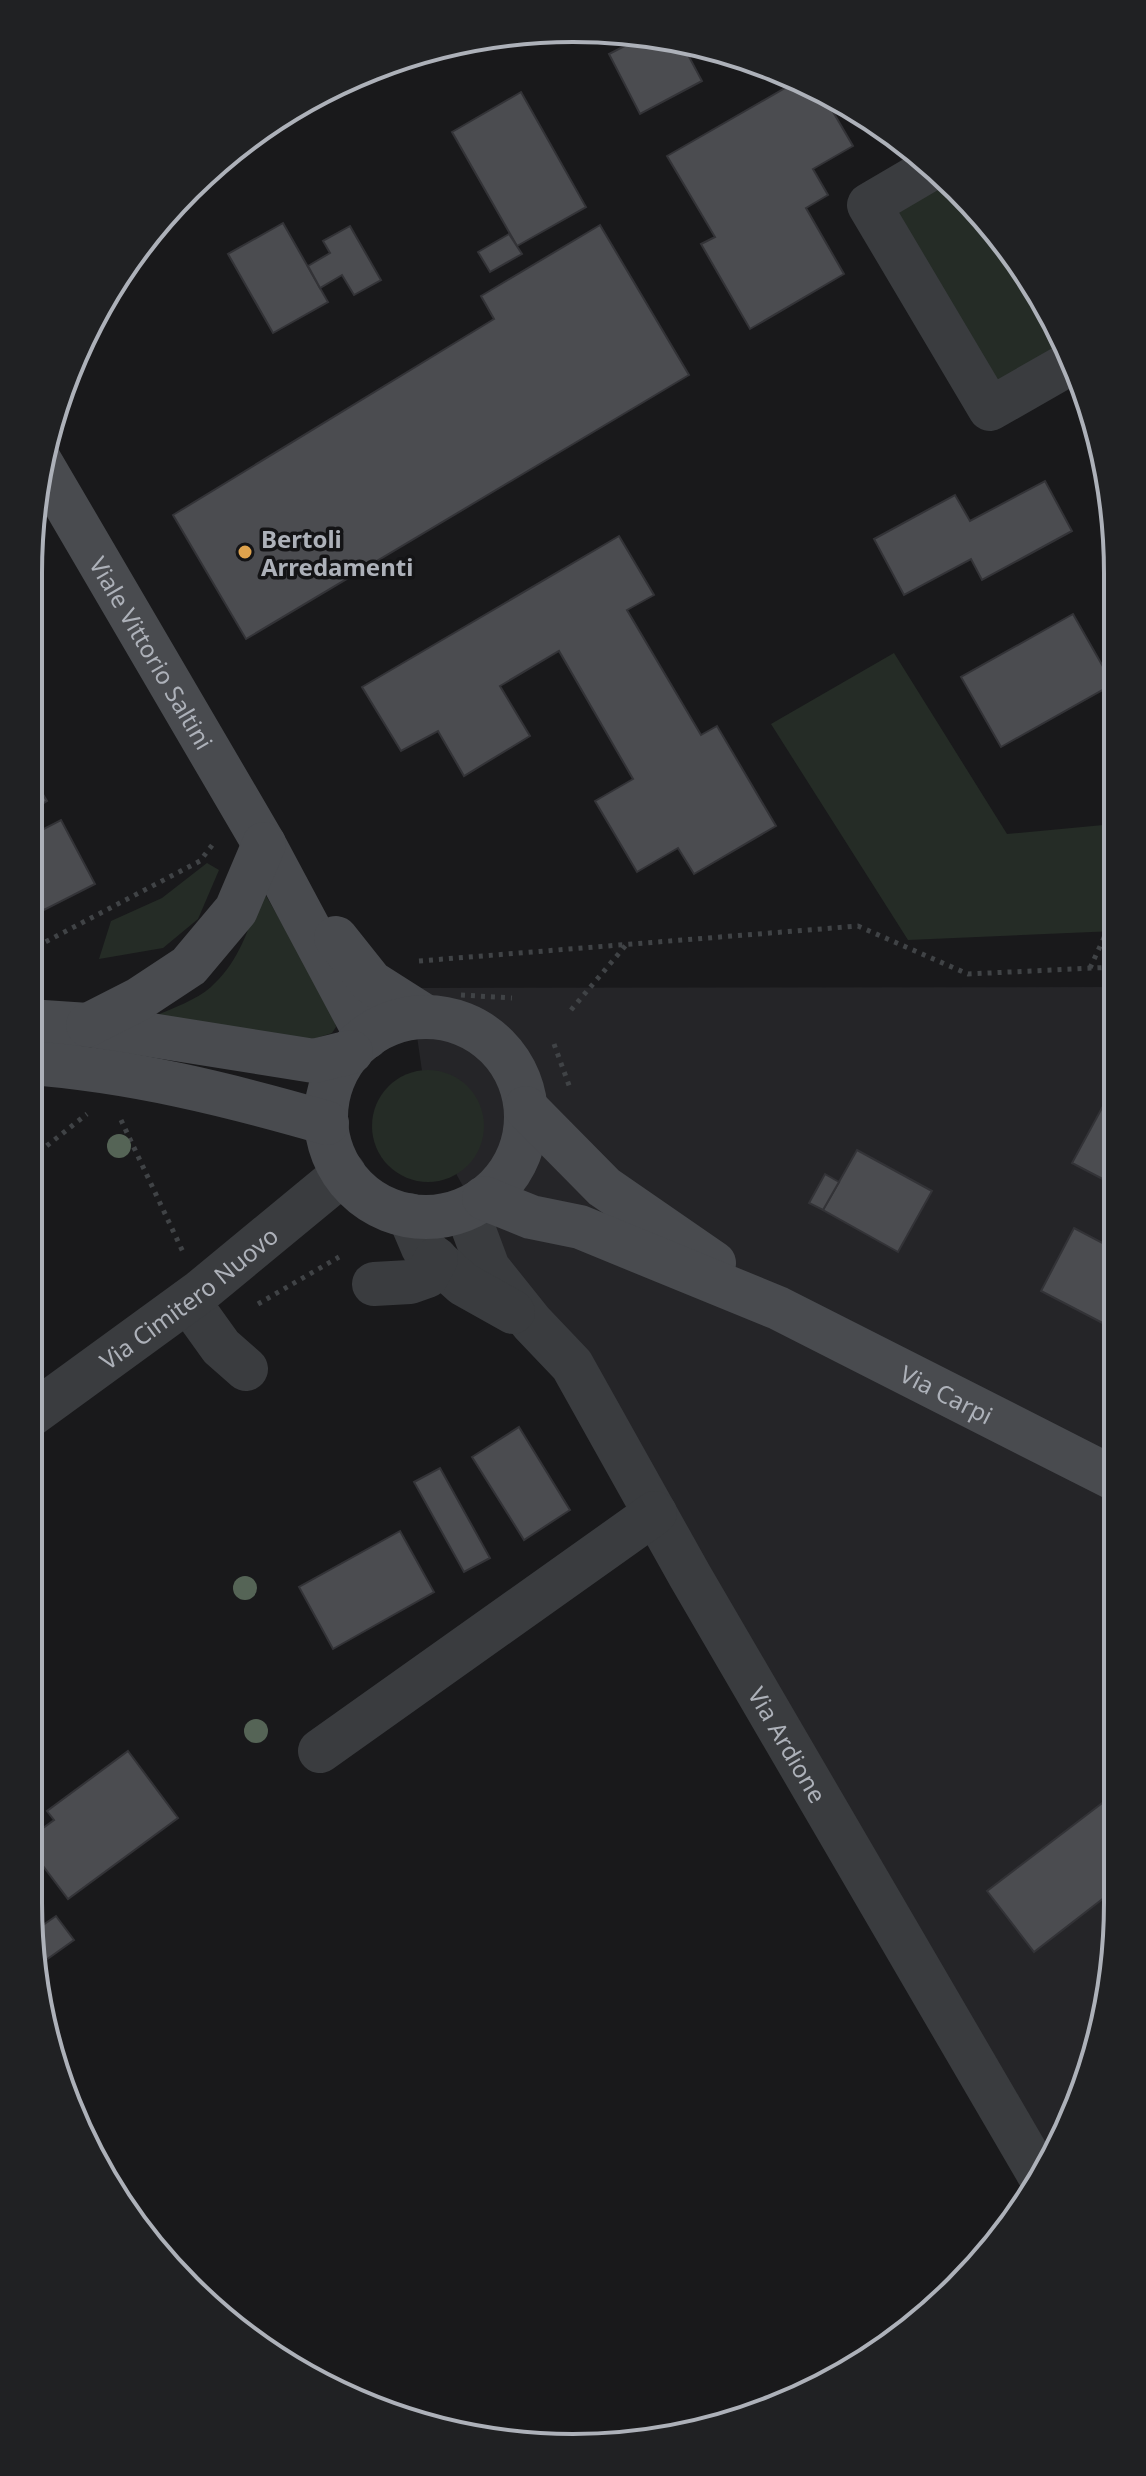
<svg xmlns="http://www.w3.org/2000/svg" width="1146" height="2476" viewBox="0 0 1146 2476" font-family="'Noto Sans',sans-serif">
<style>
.built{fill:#252528}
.green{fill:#252c26}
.building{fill:#4b4c50;stroke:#333337;stroke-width:2}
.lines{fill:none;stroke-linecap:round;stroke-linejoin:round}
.path{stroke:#404346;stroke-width:5;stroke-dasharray:4 6;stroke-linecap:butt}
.street{stroke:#3a3c3f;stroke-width:44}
.secondary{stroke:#494b4f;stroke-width:44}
.tree{fill:#556456}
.poi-dot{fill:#dfa34d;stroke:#141416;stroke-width:3}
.labels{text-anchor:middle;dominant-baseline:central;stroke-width:7;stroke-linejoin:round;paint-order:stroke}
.poi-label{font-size:24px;font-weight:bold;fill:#adb1b9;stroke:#141416;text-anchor:start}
.street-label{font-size:24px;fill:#adb1b9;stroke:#141416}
.rim{fill:none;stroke:#adb1b9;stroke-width:4}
</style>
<rect width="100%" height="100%" fill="#19191b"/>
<!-- built -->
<polygon class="built" points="1115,987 1118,1903 1107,2010 1077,2111 1030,2186 645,1519 430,1126 410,988"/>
<!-- green -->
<g class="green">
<polygon points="945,181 1005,241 1067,347 999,387 894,210"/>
<polygon points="894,653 1007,834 1114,824 1115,931 908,940 771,724"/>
<polygon points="207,863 219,870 198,919 163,948 99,959 111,921 162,898"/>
<path d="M261 887 332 1010 336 1027 332 1033 307 1041 155 1016C173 1008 196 1000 211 987 240 961 252 923 261 887Z"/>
<circle cx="428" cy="1126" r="56"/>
</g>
<!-- building -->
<g class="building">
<polygon points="646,35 679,38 702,81 640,114 609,54"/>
<polygon points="799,80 822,93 853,146 813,169 828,195 806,208 844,274 750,329 701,244 715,237 667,156"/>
<polygon points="521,92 586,207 517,246 452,132"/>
<polygon points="283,223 328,302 273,333 228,254"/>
<polygon points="600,225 689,375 246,639 173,515 494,319 481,296"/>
<polygon points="350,226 381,280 354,295 342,275 320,288 308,266 330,253 323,241"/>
<polygon points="509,234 522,254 490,272 478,252"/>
<polygon points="1045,481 1072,531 982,580 971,559 904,595 874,539 955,495 970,521"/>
<polygon points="619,536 654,595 627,610 701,735 717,726 776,826 694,874 678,848 637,872 595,801 633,779 559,651 500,686 530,736 464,776 438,731 401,751 362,687"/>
<polygon points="1073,614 1113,684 1001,747 961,677"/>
<polygon points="28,770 47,801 28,813"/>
<polygon points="61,820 95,884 44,910 28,880 28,837"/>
<polygon points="1115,1084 1116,1186 1072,1163"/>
<polygon points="857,1150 932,1191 898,1252 823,1210"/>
<polygon points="825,1174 839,1182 823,1210 809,1203"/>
<polygon points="1074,1228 1116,1250 1116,1330 1041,1291"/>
<polygon points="519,1427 570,1510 524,1540 472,1457"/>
<polygon points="440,1468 490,1558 464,1572 414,1482"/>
<polygon points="400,1531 434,1592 333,1649 299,1587"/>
<polygon points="128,1751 178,1818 68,1899 28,1846 28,1839 54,1820 47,1811"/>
<polygon points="1118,1791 1118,1887 1034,1952 987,1891"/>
<polygon points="56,1916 74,1940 39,1965 33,1932"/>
</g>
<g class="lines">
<!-- path -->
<g class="path">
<polyline points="28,951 200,861 213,844"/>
<polyline points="419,961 858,926 968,974 1115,967"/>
<polyline points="1090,968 1115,914"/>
<polyline points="461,995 512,998"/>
<polyline points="571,1010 626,945"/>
<polyline points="554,1044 570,1088"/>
<polyline points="121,1120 183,1252"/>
<polyline points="28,1152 44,1148 87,1114"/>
<polyline points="258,1304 339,1257"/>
</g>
<!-- street -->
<g class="street">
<polyline points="932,168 869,205 990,409 1074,361"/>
<path id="s1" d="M466 1209 488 1268 532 1323 572 1365 690 1576 1038 2173"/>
<polyline points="409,1215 423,1248 463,1284 513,1312"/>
<polyline points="374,1284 410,1282 427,1276 436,1259"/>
<polyline points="188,1301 221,1347 246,1369"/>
<path id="s2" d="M28 1417 201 1291 344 1173"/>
<polyline points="320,1751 655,1513"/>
</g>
<!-- secondary -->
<g class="secondary">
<path id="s3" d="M40 461 264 844 367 1037"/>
<polyline points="336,938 371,982 426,1017"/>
<circle cx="426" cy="1117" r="100"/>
<polyline points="28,1021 88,1025 314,1061 351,1052"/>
<polyline points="88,1025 139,999 189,966 236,910 264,844"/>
<path d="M28 1063C130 1070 230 1095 327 1123"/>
<polyline points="526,1108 604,1187 714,1263"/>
<path id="s4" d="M484 1198 531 1217 580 1227 778 1308 1117 1480"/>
</g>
</g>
<!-- trees -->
<g class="tree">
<circle cx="119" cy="1146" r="12"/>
<circle cx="245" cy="1588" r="12"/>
<circle cx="256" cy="1731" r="12"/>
</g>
<!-- markers -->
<circle class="poi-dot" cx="245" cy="552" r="8"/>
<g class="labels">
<!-- poi labels -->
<g class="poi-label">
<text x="261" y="538">Bertoli<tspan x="261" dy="28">Arredamenti</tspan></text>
</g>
<!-- street labels -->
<g class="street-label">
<text stroke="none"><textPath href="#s3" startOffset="222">Viale Vittorio Saltini</textPath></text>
<text stroke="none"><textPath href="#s2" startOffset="200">Via Cimitero Nuovo</textPath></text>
<text stroke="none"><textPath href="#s4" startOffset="504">Via Carpi</textPath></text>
<text stroke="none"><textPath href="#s1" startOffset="628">Via Ardione</textPath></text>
</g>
</g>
<!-- crop -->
<path d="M0 0H1146V2476H0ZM573 42H573A531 531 0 0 1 1104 573V1903A531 531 0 0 1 573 2434H573A531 531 0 0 1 42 1903V573A531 531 0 0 1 573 42Z" fill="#202123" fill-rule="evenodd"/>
<path class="rim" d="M573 42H573A531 531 0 0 1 1104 573V1903A531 531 0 0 1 573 2434H573A531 531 0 0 1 42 1903V573A531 531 0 0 1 573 42Z"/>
</svg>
